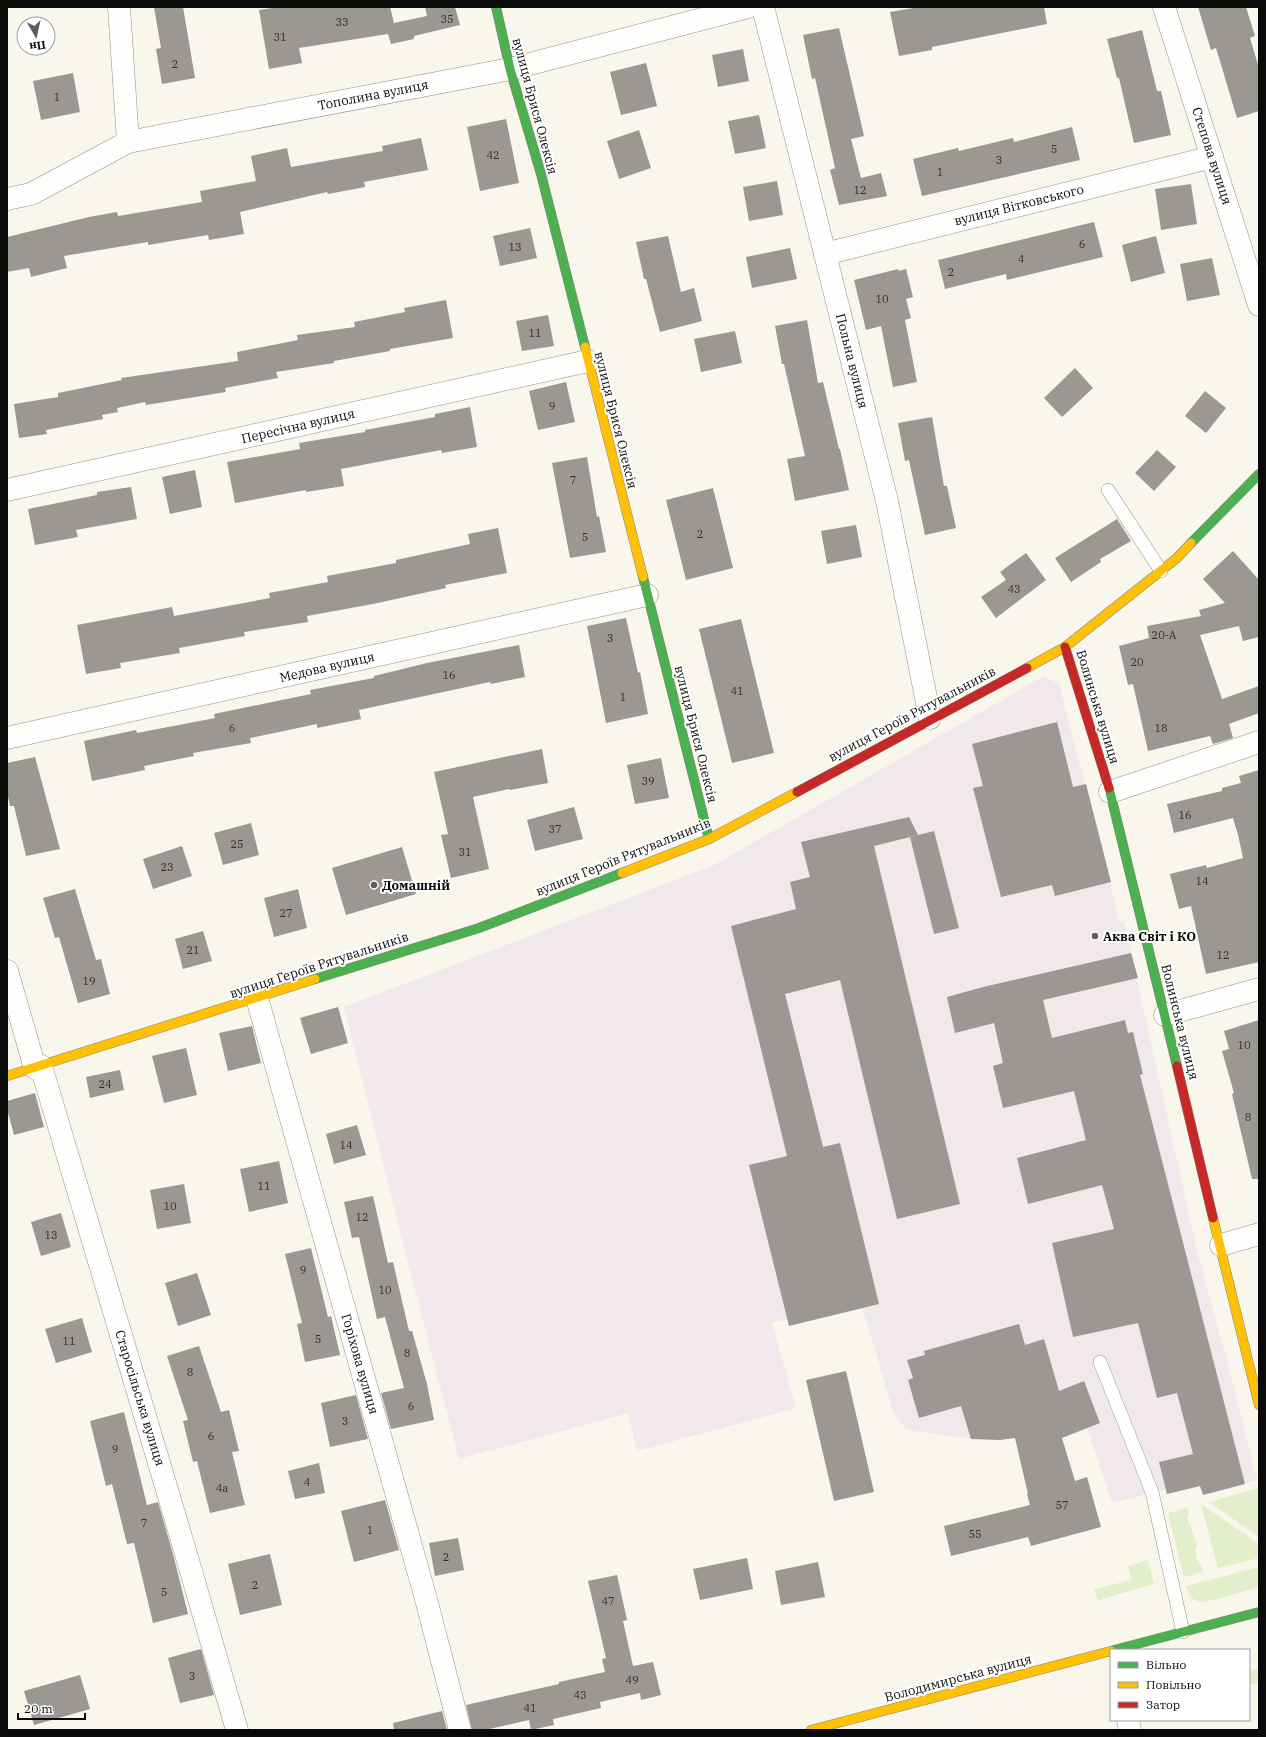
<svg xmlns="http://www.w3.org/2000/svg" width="1266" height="1737" viewBox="0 0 1266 1737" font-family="'IBM Plex Serif',serif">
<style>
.industrial{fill:#f0e8eb}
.green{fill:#e3efcb}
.building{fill:#9b9893}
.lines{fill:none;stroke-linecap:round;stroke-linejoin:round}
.lane-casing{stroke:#92908c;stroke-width:14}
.street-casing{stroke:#92908c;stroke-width:23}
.fast-casing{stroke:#888782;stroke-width:10}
.slow-casing{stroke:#888782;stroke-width:10}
.jam-casing{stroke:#888782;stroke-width:10}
.lane{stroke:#fefefc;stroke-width:13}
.street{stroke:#fefefc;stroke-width:22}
.fast{stroke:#4caf50;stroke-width:9}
.slow{stroke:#ffc107;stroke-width:9}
.jam{stroke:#c62828;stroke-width:9}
.poi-dot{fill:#5e5d59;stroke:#fff;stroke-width:1.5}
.labels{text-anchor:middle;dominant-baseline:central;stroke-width:4;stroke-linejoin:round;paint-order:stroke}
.number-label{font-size:11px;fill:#2e2e2c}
.street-label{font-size:13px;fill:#0a0a0a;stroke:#fff}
.poi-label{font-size:13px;font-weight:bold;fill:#0a0a0a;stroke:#fff;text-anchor:start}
</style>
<rect width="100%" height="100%" fill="#f9f6ec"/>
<!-- industrial -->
<polygon class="industrial" points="1044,676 1059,684 1120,922 1124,921 1197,1251 1232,1379 1257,1480 1203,1495 1200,1486 1167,1494 1165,1490 1159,1491 1112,1503 1087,1428 1078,1419 1000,1440 971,1439 907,1430 894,1414 861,1303 772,1323 796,1408 637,1451 628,1413 459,1459 408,1263 344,1007 712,866"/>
<!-- green -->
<g class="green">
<polygon points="1259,1488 1259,1537 1209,1502"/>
<polygon points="1201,1504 1259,1544 1259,1558 1218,1568"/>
<path d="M1187 1508 1189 1515 1187 1517C1190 1528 1194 1535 1197 1546L1195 1549 1198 1563 1201 1564 1203 1572 1184 1577 1168 1513Z"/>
<polygon points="1148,1560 1154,1584 1098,1600 1094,1589 1132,1580 1128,1566"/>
<path d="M1259 1567V1587C1247 1590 1207 1604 1197 1601 1190 1598 1188 1593 1186 1586Z"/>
<polygon points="1259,1669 1259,1683 1249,1685 1249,1671"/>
</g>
<!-- building -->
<g class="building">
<polygon points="154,7 183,7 195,78 162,84 156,49 161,48"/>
<polygon points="279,7 390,7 394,23 427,16 425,7 455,7 460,25 414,36 414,39 391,44 388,34 299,48 302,63 269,69 259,10"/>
<polygon points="919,7 1044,7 1047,24 932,47 932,50 899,56 890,12"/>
<polygon points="1198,7 1246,7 1255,36 1250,38 1259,68 1259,111 1237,118 1216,48 1211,50"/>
<polygon points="839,28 864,136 851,139 861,178 881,173 887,196 839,205 830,170 835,168 815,78 812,79 803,35"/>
<polygon points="1142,30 1157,91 1161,91 1171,135 1134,143 1119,78 1117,78 1107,39"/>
<polygon points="743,49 749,81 718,87 712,55"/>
<polygon points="646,63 657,106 621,115 610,72"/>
<polygon points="73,73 80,112 41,120 33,81"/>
<polygon points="759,115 766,148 735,154 728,121"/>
<polygon points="506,119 519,183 480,191 467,127"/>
<polygon points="1072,127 1080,160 922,196 913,159 958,148 959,151 1013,138 1014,142"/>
<polygon points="639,130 651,168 619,179 607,141"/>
<polygon points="421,138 428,170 364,182 365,187 328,194 327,192 240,212 244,234 209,240 208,235 148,245 148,242 64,256 67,268 31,277 29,268 7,272 7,237 89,217 117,212 118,216 202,202 200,191 256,181 251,156 287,148 291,167 383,151 382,146"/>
<polygon points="777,181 783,215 749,221 743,187"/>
<polygon points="1191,184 1197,224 1161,230 1155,189"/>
<polygon points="1094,222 1103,257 1007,280 1006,274 945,289 938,260"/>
<polygon points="530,228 537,258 500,266 493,236"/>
<polygon points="668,236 681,292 694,288 702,321 660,332 646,279 644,279 636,242"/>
<polygon points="1156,236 1165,273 1131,282 1122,245"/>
<polygon points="790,248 797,279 752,288 746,257"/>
<polygon points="1212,258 1220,295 1187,301 1180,264"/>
<polygon points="898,269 899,271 906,269 913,297 906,299 911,318 905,320 917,382 893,387 881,326 866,330 854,280"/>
<polygon points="446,300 453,338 390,349 390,351 334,361 334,363 276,372 278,378 225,388 226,392 146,405 145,402 117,408 118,412 102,415 103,419 46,430 47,434 19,438 14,404 58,397 58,393 122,380 121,378 238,361 237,352 298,340 297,335 355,327 354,322 405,312 404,308"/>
<polygon points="548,315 554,346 522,351 516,321"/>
<polygon points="807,320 818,383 823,382 839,449 840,449 849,490 795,501 787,459 805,456 784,364 782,364 775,326"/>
<polygon points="735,331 742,363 701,372 694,339"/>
<polygon points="1075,368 1093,388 1062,417 1044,398"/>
<polygon points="566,382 575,422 538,430 529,391"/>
<polygon points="1205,391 1226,408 1206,433 1185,416"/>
<polygon points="470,407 477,447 442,453 441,450 341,469 344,486 306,492 306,490 235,503 227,462 300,449 299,443 365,432 365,430 435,417 435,414"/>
<polygon points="932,417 944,486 947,486 956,528 925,535 909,460 905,461 898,423"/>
<polygon points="1157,450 1176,467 1154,491 1135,473"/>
<polygon points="587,457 597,517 599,516 606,552 570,558 552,463"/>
<polygon points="195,470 202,507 170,514 162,477"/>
<polygon points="131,487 137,519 76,530 78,537 35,545 28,509 97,495 97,492"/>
<polygon points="713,488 733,568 686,580 666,500"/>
<polygon points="1117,519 1131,541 1100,559 1101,562 1071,582 1055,558"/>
<polygon points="856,525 862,557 827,564 821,531"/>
<polygon points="498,528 507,573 445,585 446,588 373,604 307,616 308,622 244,632 245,636 179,648 180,653 120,663 121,668 86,674 77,625 172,607 174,616 270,598 269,593 328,582 327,576 396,563 396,560 470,544 468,534"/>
<polygon points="1233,551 1259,580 1259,637 1243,641 1239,626 1200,635 1222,699 1259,686 1259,713 1229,724 1233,738 1213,744 1210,736 1148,751 1133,684 1128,685 1119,646 1149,638 1147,626 1201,616 1199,610 1225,603 1203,579"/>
<polygon points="1026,553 1046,580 996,618 981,597 1006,580 1000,572"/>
<polygon points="626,618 638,673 640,672 648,714 606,723 587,626"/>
<polygon points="741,619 774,753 732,763 699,629"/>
<polygon points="519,645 525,677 491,684 490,682 359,710 361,719 317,728 317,724 250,738 251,743 193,753 194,756 144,766 145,770 92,781 84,741 136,730 137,733 215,718 214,714 311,694 310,690 374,678 374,676 427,663"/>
<polygon points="1057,722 1073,787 1086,784 1111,882 1055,896 1052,885 1001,897 973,788 983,786 972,744"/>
<polygon points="542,749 548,783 510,790 509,789 473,797 489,869 451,878 441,835 448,834 434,772"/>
<polygon points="35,757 60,849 26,856 14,806 10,806 7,792 7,763"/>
<polygon points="661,758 669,798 635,804 627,765"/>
<polygon points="1259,770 1259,962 1206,974 1191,906 1179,909 1170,874 1206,865 1207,868 1243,858 1238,835 1233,818 1174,833 1167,804 1222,791 1222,788 1241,783 1239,776"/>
<polygon points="574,807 583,839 535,851 527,820"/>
<polygon points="909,817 918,835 874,846 960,1204 897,1219 840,980 785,994 823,1147 840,1143 879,1304 789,1326 749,1165 787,1156 731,926 796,909 790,882 810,877 801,842"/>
<polygon points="251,823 259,855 223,865 214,833"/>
<polygon points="934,831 959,928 934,934 910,837"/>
<polygon points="182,846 192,876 153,889 143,859"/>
<polygon points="402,847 416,894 346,915 332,868"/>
<polygon points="75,889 96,960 101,959 110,994 78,1003 59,937 55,938 43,898"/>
<polygon points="298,889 307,928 274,937 264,898"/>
<polygon points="203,931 212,961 183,969 175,939"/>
<polygon points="1131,953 1138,978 1043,1000 1052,1038 1125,1020 1128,1033 1133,1032 1143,1074 1140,1075 1245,1484 1203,1495 1200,1486 1167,1494 1159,1462 1193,1454 1177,1393 1157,1398 1138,1323 1073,1337 1052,1243 1114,1229 1102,1185 1028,1204 1017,1158 1086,1140 1074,1091 1003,1108 993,1066 1003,1063 994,1023 955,1033 947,997 983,987"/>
<polygon points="338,1007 348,1043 311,1054 300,1018"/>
<polygon points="1259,1020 1259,1179 1252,1179 1232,1094 1234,1093 1222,1051 1229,1049 1224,1031"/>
<polygon points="252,1026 261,1063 228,1071 219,1033"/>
<polygon points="186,1048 197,1095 164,1103 152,1056"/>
<polygon points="120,1070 124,1090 90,1098 86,1077"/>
<polygon points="35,1093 44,1127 14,1135 7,1109 7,1101"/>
<polygon points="357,1125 366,1155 334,1164 326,1134"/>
<polygon points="279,1161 288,1203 249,1212 240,1169"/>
<polygon points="184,1184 191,1223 157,1229 150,1190"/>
<polygon points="373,1196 388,1263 393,1262 409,1331 412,1331 427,1384 434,1420 391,1429 381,1393 404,1388 385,1317 377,1319 359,1237 352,1238 344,1202"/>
<polygon points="61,1213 71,1247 41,1256 31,1222"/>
<polygon points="311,1248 328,1317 331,1316 340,1355 305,1362 297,1324 302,1323 285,1254"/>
<polygon points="197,1273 211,1315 178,1326 165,1283"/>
<polygon points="82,1318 92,1352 56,1363 45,1329"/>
<polygon points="1019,1324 1025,1345 1044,1339 1059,1391 1084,1381 1100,1423 1062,1438 1075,1481 1087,1477 1101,1527 1031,1546 1028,1537 951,1556 944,1526 1030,1505 1027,1494 1028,1494 1015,1438 1000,1440 971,1439 961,1406 919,1418 908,1380 913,1378 907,1360 925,1355 924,1351"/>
<polygon points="199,1346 221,1412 229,1410 239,1451 232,1452 245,1505 210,1513 197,1461 193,1462 183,1421 188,1420 167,1356"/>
<polygon points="846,1371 874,1492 834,1501 806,1380"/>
<polygon points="356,1395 368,1439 330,1447 321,1403"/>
<polygon points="124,1412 147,1505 158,1502 173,1554 188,1614 153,1623 134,1543 127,1544 112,1484 106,1486 90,1421"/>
<polygon points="319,1463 325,1493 295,1499 288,1471"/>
<polygon points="385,1500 399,1550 354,1562 341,1511"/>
<polygon points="458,1538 464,1570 435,1576 429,1543"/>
<polygon points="270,1554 282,1605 240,1615 228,1564"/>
<polygon points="747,1558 753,1589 700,1600 693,1569"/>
<polygon points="818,1562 825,1597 781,1605 775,1571"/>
<polygon points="617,1575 627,1620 623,1621 633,1666 653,1662 661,1695 641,1700 640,1693 600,1702 601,1708 553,1719 554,1725 531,1730 529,1720 485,1730 472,1730 466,1705 559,1684 559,1682 605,1672 602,1659 606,1658 588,1581"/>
<polygon points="201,1649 214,1695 180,1703 168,1658"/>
<polygon points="80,1675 90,1709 34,1725 24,1691"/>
<polygon points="442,1711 447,1730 394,1730 393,1723"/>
</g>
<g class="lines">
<!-- lane casing -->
<g class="lane-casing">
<g id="lane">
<polyline points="1108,490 1161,571"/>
<polyline points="1100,1362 1152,1492 1183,1632"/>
</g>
</g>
<!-- street casing -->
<g class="street-casing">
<g id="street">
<polyline points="119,7 128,142"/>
<polyline points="763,7 887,501 930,718"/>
<polyline points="1164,7 1259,305"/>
<polyline points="7,199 31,194 128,142 510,69 748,7"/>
<polyline points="825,254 1212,157"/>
<polyline points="7,490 588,361"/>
<polyline points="7,738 647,595"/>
<polyline points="1110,792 1259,742"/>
<polyline points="7,971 35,1068"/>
<polyline points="257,998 426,1599 460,1730"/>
<polyline points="1165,1015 1259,989"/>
<polyline points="41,1066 184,1547 237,1730"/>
<polyline points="1221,1245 1259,1234"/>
<polyline points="1128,1720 1130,1730"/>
</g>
</g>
<!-- fast casing -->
<g class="fast-casing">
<g id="fast">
<polyline points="496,7 510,69 541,174 585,347"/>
<polyline points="1191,543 1259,474"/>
<polyline points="643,577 709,839"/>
<polyline points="1109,788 1177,1066"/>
<polyline points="315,979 479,928 622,873"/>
<polyline points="1114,1650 1259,1612"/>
</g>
</g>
<!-- slow casing -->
<g class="slow-casing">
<g id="slow">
<polyline points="585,347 643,577"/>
<polyline points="1027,668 1065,647 1177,558 1191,543"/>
<polyline points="622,873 709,839 797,792"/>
<polyline points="7,1076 315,979"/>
<polyline points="1213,1218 1259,1405"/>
<polyline points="811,1730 1111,1651"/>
</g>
</g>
<!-- jam casing -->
<g class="jam-casing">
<g id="jam">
<polyline points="1065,647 1109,788"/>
<polyline points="797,792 1027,668"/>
<polyline points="1177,1066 1213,1218"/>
</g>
</g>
<!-- lane -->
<use href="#lane" class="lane"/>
<!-- street -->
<use href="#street" class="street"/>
<!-- fast -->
<use href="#fast" class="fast"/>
<!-- slow -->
<use href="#slow" class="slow"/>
<!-- jam -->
<use href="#jam" class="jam"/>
</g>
<!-- markers -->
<g class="poi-dot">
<circle cx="374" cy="885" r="4"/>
<circle cx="1095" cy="936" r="4"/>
</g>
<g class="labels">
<!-- number labels -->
<g class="number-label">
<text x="447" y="19">35</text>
<text x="342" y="22">33</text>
<text x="280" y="37">31</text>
<text x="175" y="64">2</text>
<text x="57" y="97">1</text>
<text x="1054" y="149">5</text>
<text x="493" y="155">42</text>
<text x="999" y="160">3</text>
<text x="940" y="172">1</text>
<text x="860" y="190">12</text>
<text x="1082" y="244">6</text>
<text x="515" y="247">13</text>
<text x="1021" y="259">4</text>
<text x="951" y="272">2</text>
<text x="882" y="299">10</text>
<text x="535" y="333">11</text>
<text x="552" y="406">9</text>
<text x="573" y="480">7</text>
<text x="700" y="534">2</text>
<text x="585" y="537">5</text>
<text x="1014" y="589">43</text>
<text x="1164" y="635">20-А</text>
<text x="610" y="638">3</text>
<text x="1137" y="662">20</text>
<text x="449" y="675">16</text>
<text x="737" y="691">41</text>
<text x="623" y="697">1</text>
<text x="232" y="728">6</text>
<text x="1161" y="728">18</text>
<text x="648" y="781">39</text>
<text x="1185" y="815">16</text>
<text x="555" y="829">37</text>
<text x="237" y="844">25</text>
<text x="465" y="852">31</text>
<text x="167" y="867">23</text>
<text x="1202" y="881">14</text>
<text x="286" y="913">27</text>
<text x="193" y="950">21</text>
<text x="1223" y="955">12</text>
<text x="89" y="981">19</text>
<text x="1244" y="1045">10</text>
<text x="105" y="1084">24</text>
<text x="1248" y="1117">8</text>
<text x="346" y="1145">14</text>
<text x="264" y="1186">11</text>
<text x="170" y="1206">10</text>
<text x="362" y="1217">12</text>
<text x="51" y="1235">13</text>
<text x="303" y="1270">9</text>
<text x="385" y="1290">10</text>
<text x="318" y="1339">5</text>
<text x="69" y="1341">11</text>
<text x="407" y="1353">8</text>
<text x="190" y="1372">8</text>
<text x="411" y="1406">6</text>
<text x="345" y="1421">3</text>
<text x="211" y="1436">6</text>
<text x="115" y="1449">9</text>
<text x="307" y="1482">4</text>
<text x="222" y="1488">4а</text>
<text x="1062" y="1505">57</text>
<text x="144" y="1523">7</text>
<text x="370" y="1530">1</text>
<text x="975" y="1534">55</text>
<text x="446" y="1557">2</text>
<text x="255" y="1585">2</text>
<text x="164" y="1592">5</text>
<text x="608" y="1601">47</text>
<text x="192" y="1676">3</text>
<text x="632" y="1680">49</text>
<text x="580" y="1695">43</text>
<text x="530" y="1708">41</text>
</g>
<!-- street labels -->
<g class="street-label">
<text transform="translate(373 95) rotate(-11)">Тополина вулиця</text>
<text transform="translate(535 106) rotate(75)">вулиця Брися Олексія</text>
<text transform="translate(1212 156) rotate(72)">Степова вулиця</text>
<text transform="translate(1019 205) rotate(-14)">вулиця Вітковського</text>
<text transform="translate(852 361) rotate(76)">Польна вулиця</text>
<text transform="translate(616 420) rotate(76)">вулиця Брися Олексія</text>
<text transform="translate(298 426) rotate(-13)">Пересічна вулиця</text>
<text transform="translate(327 667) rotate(-13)">Медова вулиця</text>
<text transform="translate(1098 707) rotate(73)">Волинська вулиця</text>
<text transform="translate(912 714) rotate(-28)">вулиця Героїв Рятувальників</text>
<text transform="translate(696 734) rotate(76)">вулиця Брися Олексія</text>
<text transform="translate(623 857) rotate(-22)">вулиця Героїв Рятувальників</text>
<text transform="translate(319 965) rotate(-18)">вулиця Героїв Рятувальників</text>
<text transform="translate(1180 1022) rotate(76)">Волинська вулиця</text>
<text transform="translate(360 1364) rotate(74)">Горіхова вулиця</text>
<text transform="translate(140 1398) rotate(73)">Старосільська вулиця</text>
<text transform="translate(958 1678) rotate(-15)">Володимирська вулиця</text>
</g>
<!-- poi labels -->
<g class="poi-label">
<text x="382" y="885">Домашній</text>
<text x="1103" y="936">Аква Світ і КО</text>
</g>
</g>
<!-- border -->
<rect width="1266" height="1737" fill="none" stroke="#0a0a0a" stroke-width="16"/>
<!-- legend -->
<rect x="1110" y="1649" width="140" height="72" fill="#ffffff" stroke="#9d9d9d"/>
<rect x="1118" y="1662" width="20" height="6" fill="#4caf50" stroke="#9d9d9d"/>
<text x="1146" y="1669" font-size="12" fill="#0a0a0a">Вільно</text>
<rect x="1118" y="1682" width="20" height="6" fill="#ffc107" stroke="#9d9d9d"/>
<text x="1146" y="1689" font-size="12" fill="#0a0a0a">Повільно</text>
<rect x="1118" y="1702" width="20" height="6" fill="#c62828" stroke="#9d9d9d"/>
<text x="1146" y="1709" font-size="12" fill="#0a0a0a">Затор</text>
<!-- north arrow -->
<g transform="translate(36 36) rotate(171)"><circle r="19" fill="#ffffff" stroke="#9d9d9d"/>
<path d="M0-3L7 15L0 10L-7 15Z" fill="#5e5d59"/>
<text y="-6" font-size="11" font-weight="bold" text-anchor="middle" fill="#0a0a0a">Пн</text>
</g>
<!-- scale -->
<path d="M18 1713v6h67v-6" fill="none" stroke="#0a0a0a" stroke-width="2"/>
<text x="24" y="1713" font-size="12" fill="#0a0a0a" stroke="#ffffff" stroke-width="3" paint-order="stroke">20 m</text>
</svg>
